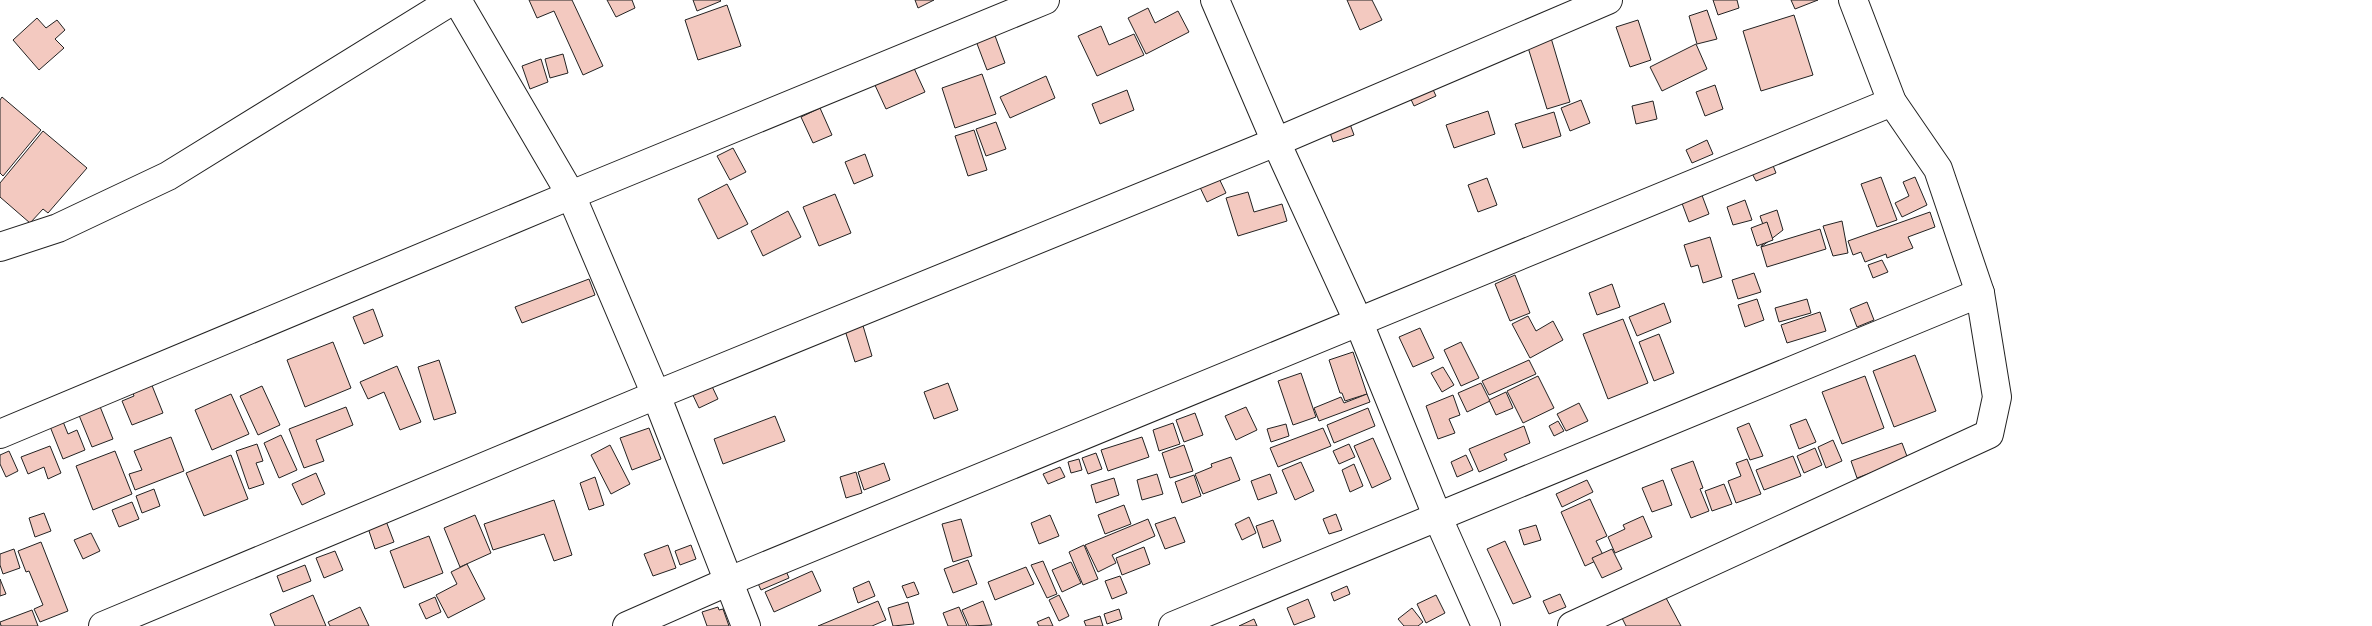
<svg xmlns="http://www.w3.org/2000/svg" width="2372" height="626" viewBox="0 0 2372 626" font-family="Jost,sans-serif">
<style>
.building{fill:#f3c9c0;stroke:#222}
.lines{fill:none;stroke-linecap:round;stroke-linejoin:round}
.minor-casing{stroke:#222;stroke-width:30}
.minor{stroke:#fff;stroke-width:28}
</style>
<rect width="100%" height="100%" fill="#fff"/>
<!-- building -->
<g class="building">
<polygon points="529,0 572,0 603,66 583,75 554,11 537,18"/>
<polygon points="607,0 632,0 635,8 616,17"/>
<polygon points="693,0 720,0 721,1 697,11"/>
<polygon points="915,0 934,0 918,8"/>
<polygon points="1347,0 1372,0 1382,20 1360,30"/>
<polygon points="1713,0 1737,0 1739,8 1718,15"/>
<polygon points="1791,0 1818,0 1795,9"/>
<polygon points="727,5 741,46 698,60 685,20"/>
<polygon points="1148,8 1155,23 1178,11 1189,32 1146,54 1128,18"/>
<polygon points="1707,10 1717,39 1697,44 1689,16"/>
<polygon points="1794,15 1813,75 1761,91 1743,31"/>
<polygon points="37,18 46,28 57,20 65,30 55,39 64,48 39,70 13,40"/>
<polygon points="1638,20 1651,60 1630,67 1616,27"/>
<polygon points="1546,21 1570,102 1547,109 1522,28"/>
<polygon points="1101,26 1109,45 1134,34 1144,55 1097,76 1078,36"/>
<polygon points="994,33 1005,63 987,70 976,41"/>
<polygon points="1696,44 1707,69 1662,91 1650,67"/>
<polygon points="563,54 568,73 550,78 545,59"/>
<polygon points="541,59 548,82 530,89 522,66"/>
<polygon points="913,66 925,92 886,109 874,83"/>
<polygon points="982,74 996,114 955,128 942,88"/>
<polygon points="1426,74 1436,96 1414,106 1404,84"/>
<polygon points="1046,76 1055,98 1010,118 1000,97"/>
<polygon points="1715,85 1723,109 1705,116 1696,92"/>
<polygon points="1127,90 1134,110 1100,124 1092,104"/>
<polygon points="2,97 41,130 3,176 0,173 0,100"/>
<polygon points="1581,100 1590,123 1570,131 1561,108"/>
<polygon points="1653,101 1657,119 1636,124 1632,106"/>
<polygon points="820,108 832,135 813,143 801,117"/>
<polygon points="1488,111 1495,134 1454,148 1446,125"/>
<polygon points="1554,112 1561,136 1523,148 1515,124"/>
<polygon points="1346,113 1354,135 1333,142 1326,120"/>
<polygon points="996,122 1006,149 986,156 976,129"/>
<polygon points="974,130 987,170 968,176 955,136"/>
<polygon points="43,131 87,168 48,213 43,209 30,223 0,197 0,183"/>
<polygon points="1707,140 1713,154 1692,163 1686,150"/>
<polygon points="733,148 746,172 730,180 717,156"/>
<polygon points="865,154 873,176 854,184 845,162"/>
<polygon points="1770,158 1776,173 1756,181 1748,166"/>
<polygon points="1215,170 1226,193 1207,202 1196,179"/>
<polygon points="1881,177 1897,220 1877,227 1861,184"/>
<polygon points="1915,177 1927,205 1902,217 1895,203 1909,196 1903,182"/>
<polygon points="1487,178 1497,205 1478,212 1468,185"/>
<polygon points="727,184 748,224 718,239 698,199"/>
<polygon points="1700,190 1709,214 1689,222 1680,198"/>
<polygon points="1248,192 1254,212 1282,204 1287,221 1238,236 1226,198"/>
<polygon points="835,194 851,233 819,246 803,207"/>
<polygon points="1745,200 1752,220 1733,225 1727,207"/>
<polygon points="1777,210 1783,230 1761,247 1767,236 1760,216"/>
<polygon points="788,211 801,237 763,256 751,231"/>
<polygon points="1930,212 1935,227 1908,237 1913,248 1887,258 1886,254 1865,262 1861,252 1853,255 1848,241"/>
<polygon points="1842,221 1848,253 1833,256 1823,226"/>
<polygon points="1767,222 1773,240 1757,246 1751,228"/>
<polygon points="1820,229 1826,249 1767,267 1761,247"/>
<polygon points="1710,237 1722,277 1703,283 1698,265 1691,267 1684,245"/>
<polygon points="1882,260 1888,272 1873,278 1868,265"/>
<polygon points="1754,273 1761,292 1738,299 1732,280"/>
<polygon points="1515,275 1530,313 1510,321 1495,284"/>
<polygon points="589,279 595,295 522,323 515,307"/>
<polygon points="1612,284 1620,307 1597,315 1589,293"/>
<polygon points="1757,299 1764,320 1745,327 1738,305"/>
<polygon points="1807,299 1811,313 1779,322 1775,308"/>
<polygon points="1867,302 1874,320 1857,327 1850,309"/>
<polygon points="1664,303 1671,322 1637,336 1629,317"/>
<polygon points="373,309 383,336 364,344 353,317"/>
<polygon points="1820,312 1826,331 1787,343 1781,325"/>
<polygon points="1528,316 1536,331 1553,321 1563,340 1530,358 1512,324"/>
<polygon points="861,319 872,356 855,362 843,324"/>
<polygon points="1623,319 1648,383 1608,399 1583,334"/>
<polygon points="1420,328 1434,358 1413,367 1399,337"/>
<polygon points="1659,334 1674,373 1654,381 1639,342"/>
<polygon points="333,342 351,388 305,407 287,360"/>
<polygon points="1461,342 1479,378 1461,386 1444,350"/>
<polygon points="1353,352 1367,394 1345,401 1342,393 1340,393 1329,360"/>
<polygon points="1915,355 1936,411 1894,427 1873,371"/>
<polygon points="439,360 456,413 434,420 418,367"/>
<polygon points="1529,360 1536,374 1489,395 1482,381"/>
<polygon points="397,366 421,422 400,430 384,392 368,399 360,382"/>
<polygon points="1443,367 1454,385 1442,392 1431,373"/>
<polygon points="1301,373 1316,417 1293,425 1278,381"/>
<polygon points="1538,376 1554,408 1523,423 1507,391"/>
<polygon points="1865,376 1884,428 1842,444 1822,392"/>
<polygon points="709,380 718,399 699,408 690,389"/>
<polygon points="151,383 163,413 132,425 122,401 134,396 132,390"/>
<polygon points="948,383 958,410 934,419 924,392"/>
<polygon points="1481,383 1490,401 1467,412 1458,393"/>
<polygon points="262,386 280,425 258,435 240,396"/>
<polygon points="1506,392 1513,408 1496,415 1489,400"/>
<polygon points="231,394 249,434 212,450 195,410"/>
<polygon points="1367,394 1370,402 1319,421 1314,408 1341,397 1344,403"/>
<polygon points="1453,395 1460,415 1449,419 1455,433 1438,439 1426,406"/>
<polygon points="97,399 113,439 92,447 76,408"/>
<polygon points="1579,403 1588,421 1566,431 1557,414"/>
<polygon points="346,407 353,425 316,440 324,461 304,468 289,429"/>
<polygon points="1246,407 1257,430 1236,440 1225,416"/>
<polygon points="1368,408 1375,426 1334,443 1327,425"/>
<polygon points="1195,413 1203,435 1184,442 1176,420"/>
<polygon points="60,414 68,434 77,430 85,450 63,459 47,419"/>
<polygon points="775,416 785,441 723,464 714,439"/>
<polygon points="1806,419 1816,442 1799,449 1790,425"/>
<polygon points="1558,421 1564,431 1554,436 1549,426"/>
<polygon points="1173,423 1180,444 1159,451 1153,430"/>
<polygon points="1749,423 1763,456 1750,460 1737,428"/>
<polygon points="1286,424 1289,436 1271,442 1267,429"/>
<polygon points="1524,426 1530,443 1504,454 1507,460 1479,472 1469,449"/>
<polygon points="649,428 661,459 632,470 620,438"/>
<polygon points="1323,428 1331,446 1278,467 1270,448"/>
<polygon points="281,435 297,470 279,478 264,443"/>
<polygon points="171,437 184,471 135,490 129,474 142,470 134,451"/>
<polygon points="1142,437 1149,457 1108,471 1101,450"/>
<polygon points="1373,438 1391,479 1372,488 1354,446"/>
<polygon points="1833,440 1842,461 1826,468 1818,447"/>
<polygon points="1902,443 1908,459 1857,478 1851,461"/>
<polygon points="257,444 263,461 256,463 264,484 249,489 236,451"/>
<polygon points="1349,444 1355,457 1339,464 1333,451"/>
<polygon points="610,445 630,484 611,494 591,455"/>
<polygon points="1184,445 1193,471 1170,478 1162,453"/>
<polygon points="50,446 61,473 48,479 44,467 28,474 21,457"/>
<polygon points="1815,448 1822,465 1804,473 1797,456"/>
<polygon points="9,451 18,471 6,477 0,464 0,455"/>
<polygon points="115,451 132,494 93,510 76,466"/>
<polygon points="1096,453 1102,469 1088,474 1082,458"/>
<polygon points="231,455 248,499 204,516 186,473"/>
<polygon points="1466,455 1473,470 1457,477 1451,462"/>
<polygon points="1793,456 1801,476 1764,490 1756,470"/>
<polygon points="1231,457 1240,480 1203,494 1195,474 1212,467 1211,464"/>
<polygon points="1079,459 1082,470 1071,473 1068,462"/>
<polygon points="1747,459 1761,494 1736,503 1728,481 1741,476 1736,463"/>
<polygon points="1693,461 1703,488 1700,489 1709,511 1691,518 1671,469"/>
<polygon points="1301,462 1314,491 1295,500 1282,470"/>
<polygon points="884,463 890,480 864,490 858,472"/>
<polygon points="1354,464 1363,486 1350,492 1342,470"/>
<polygon points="1060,467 1065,477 1048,484 1043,474"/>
<polygon points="856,472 862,493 846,498 840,477"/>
<polygon points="316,473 325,494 302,505 292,484"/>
<polygon points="1157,474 1163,494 1142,500 1137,480"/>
<polygon points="1270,474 1277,493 1258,500 1251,481"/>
<polygon points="1194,475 1201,496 1182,503 1175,482"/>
<polygon points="595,477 604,505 589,510 580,483"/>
<polygon points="1114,478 1119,495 1096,503 1091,485"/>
<polygon points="1587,480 1593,492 1562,507 1556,494"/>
<polygon points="1663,480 1672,505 1652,512 1642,488"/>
<polygon points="1724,484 1732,504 1712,511 1705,491"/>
<polygon points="154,489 160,506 142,513 136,496"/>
<polygon points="1590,499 1607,536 1596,541 1604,557 1585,566 1561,512"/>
<polygon points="554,500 572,555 554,561 544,534 493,550 484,524"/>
<polygon points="132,502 139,519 119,527 112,510"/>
<polygon points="1124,505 1131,524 1105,534 1098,515"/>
<polygon points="44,513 51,531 35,537 29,518"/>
<polygon points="1336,514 1342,530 1329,534 1323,519"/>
<polygon points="475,515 491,553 460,567 444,528"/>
<polygon points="1050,515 1059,536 1039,544 1031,523"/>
<polygon points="1643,516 1652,537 1615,553 1608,537 1625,529 1623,525"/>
<polygon points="1175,517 1185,542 1165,549 1155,524"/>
<polygon points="1249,517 1256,533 1242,540 1235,524"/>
<polygon points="961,519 972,556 953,562 942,524"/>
<polygon points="1148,519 1155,536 1112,555 1116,563 1098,572 1085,545"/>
<polygon points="1273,520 1281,541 1263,548 1256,526"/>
<polygon points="386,521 394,542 375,549 368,528"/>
<polygon points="1536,525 1541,540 1524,545 1519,530"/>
<polygon points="91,533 100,551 83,559 74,540"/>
<polygon points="429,536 443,573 404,588 390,551"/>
<polygon points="1505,541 1531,597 1513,604 1487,549"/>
<polygon points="41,542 68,611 40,622 34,609 43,605 29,571 26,572 18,551"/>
<polygon points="668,545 676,568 653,576 644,554"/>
<polygon points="691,545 696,559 680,565 675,551"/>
<polygon points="1084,545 1098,579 1083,585 1069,552"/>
<polygon points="1144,547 1150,564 1122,575 1116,558"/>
<polygon points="14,549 20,568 3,574 0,565 0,554"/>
<polygon points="1612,549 1622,569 1602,578 1592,558"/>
<polygon points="335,551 343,570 324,578 316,558"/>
<polygon points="968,560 977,584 953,593 944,569"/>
<polygon points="1043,561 1057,594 1047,598 1031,565"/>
<polygon points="1071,562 1081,583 1062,592 1052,570"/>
<polygon points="467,564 485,599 448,618 436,595 457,584 451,572"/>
<polygon points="305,565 311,581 283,592 277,576"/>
<polygon points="784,566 789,578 761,590 755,577"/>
<polygon points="1026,567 1034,584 995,600 988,582"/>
<polygon points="812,571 821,591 774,612 765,592"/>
<polygon points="1120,576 1127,593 1112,599 1105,581"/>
<polygon points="0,579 6,594 0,596"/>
<polygon points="869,581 875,596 858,603 853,588"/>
<polygon points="914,582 919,594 907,598 902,586"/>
<polygon points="1347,586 1350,594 1334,601 1331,593"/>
<polygon points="1560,594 1566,607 1549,614 1543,601"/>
<polygon points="313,595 326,626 275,626 270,614"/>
<polygon points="1059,595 1069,616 1059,621 1049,600"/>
<polygon points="1436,595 1445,613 1426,623 1417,604"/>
<polygon points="1665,596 1681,626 1626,626 1622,618"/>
<polygon points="435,597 441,612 426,619 419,604"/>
<polygon points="1308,599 1315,617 1294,625 1287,608"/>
<polygon points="878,601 886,620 872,626 818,626"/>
<polygon points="983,601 992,625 969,626 962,610"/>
<polygon points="908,602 914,624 893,626 888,608"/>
<polygon points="360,607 369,626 330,626 328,622"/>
<polygon points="718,607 719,610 723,609 729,626 707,626 702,612"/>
<polygon points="959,607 967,626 948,626 943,613"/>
<polygon points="1412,608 1423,622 1418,626 1404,626 1398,619"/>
<polygon points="1119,609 1122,619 1107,624 1104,614"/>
<polygon points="32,610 38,626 1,626 0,622"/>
<polygon points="1100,616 1103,626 1086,626 1084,621"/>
<polygon points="1049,617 1053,626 1039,626 1037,622"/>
<polygon points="1254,619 1257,626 1239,626"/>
</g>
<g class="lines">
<!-- minor casing -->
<g class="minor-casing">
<g id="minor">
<polyline points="457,0 571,195 656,395 746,626"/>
<polyline points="1215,0 1276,142 1359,323 1438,518 1486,626"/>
<polyline points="0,247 58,228 168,176 453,0"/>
<polyline points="0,434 571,195 1045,0"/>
<polyline points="103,626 656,395 1276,142 1608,0"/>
<polyline points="627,626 727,582 1892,102"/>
<polyline points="1173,626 1980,293"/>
<polyline points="1572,626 1989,434 1997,397 1980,293 1938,169 1892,102 1853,0"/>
</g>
</g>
<!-- minor -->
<use href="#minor" class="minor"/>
</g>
</svg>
